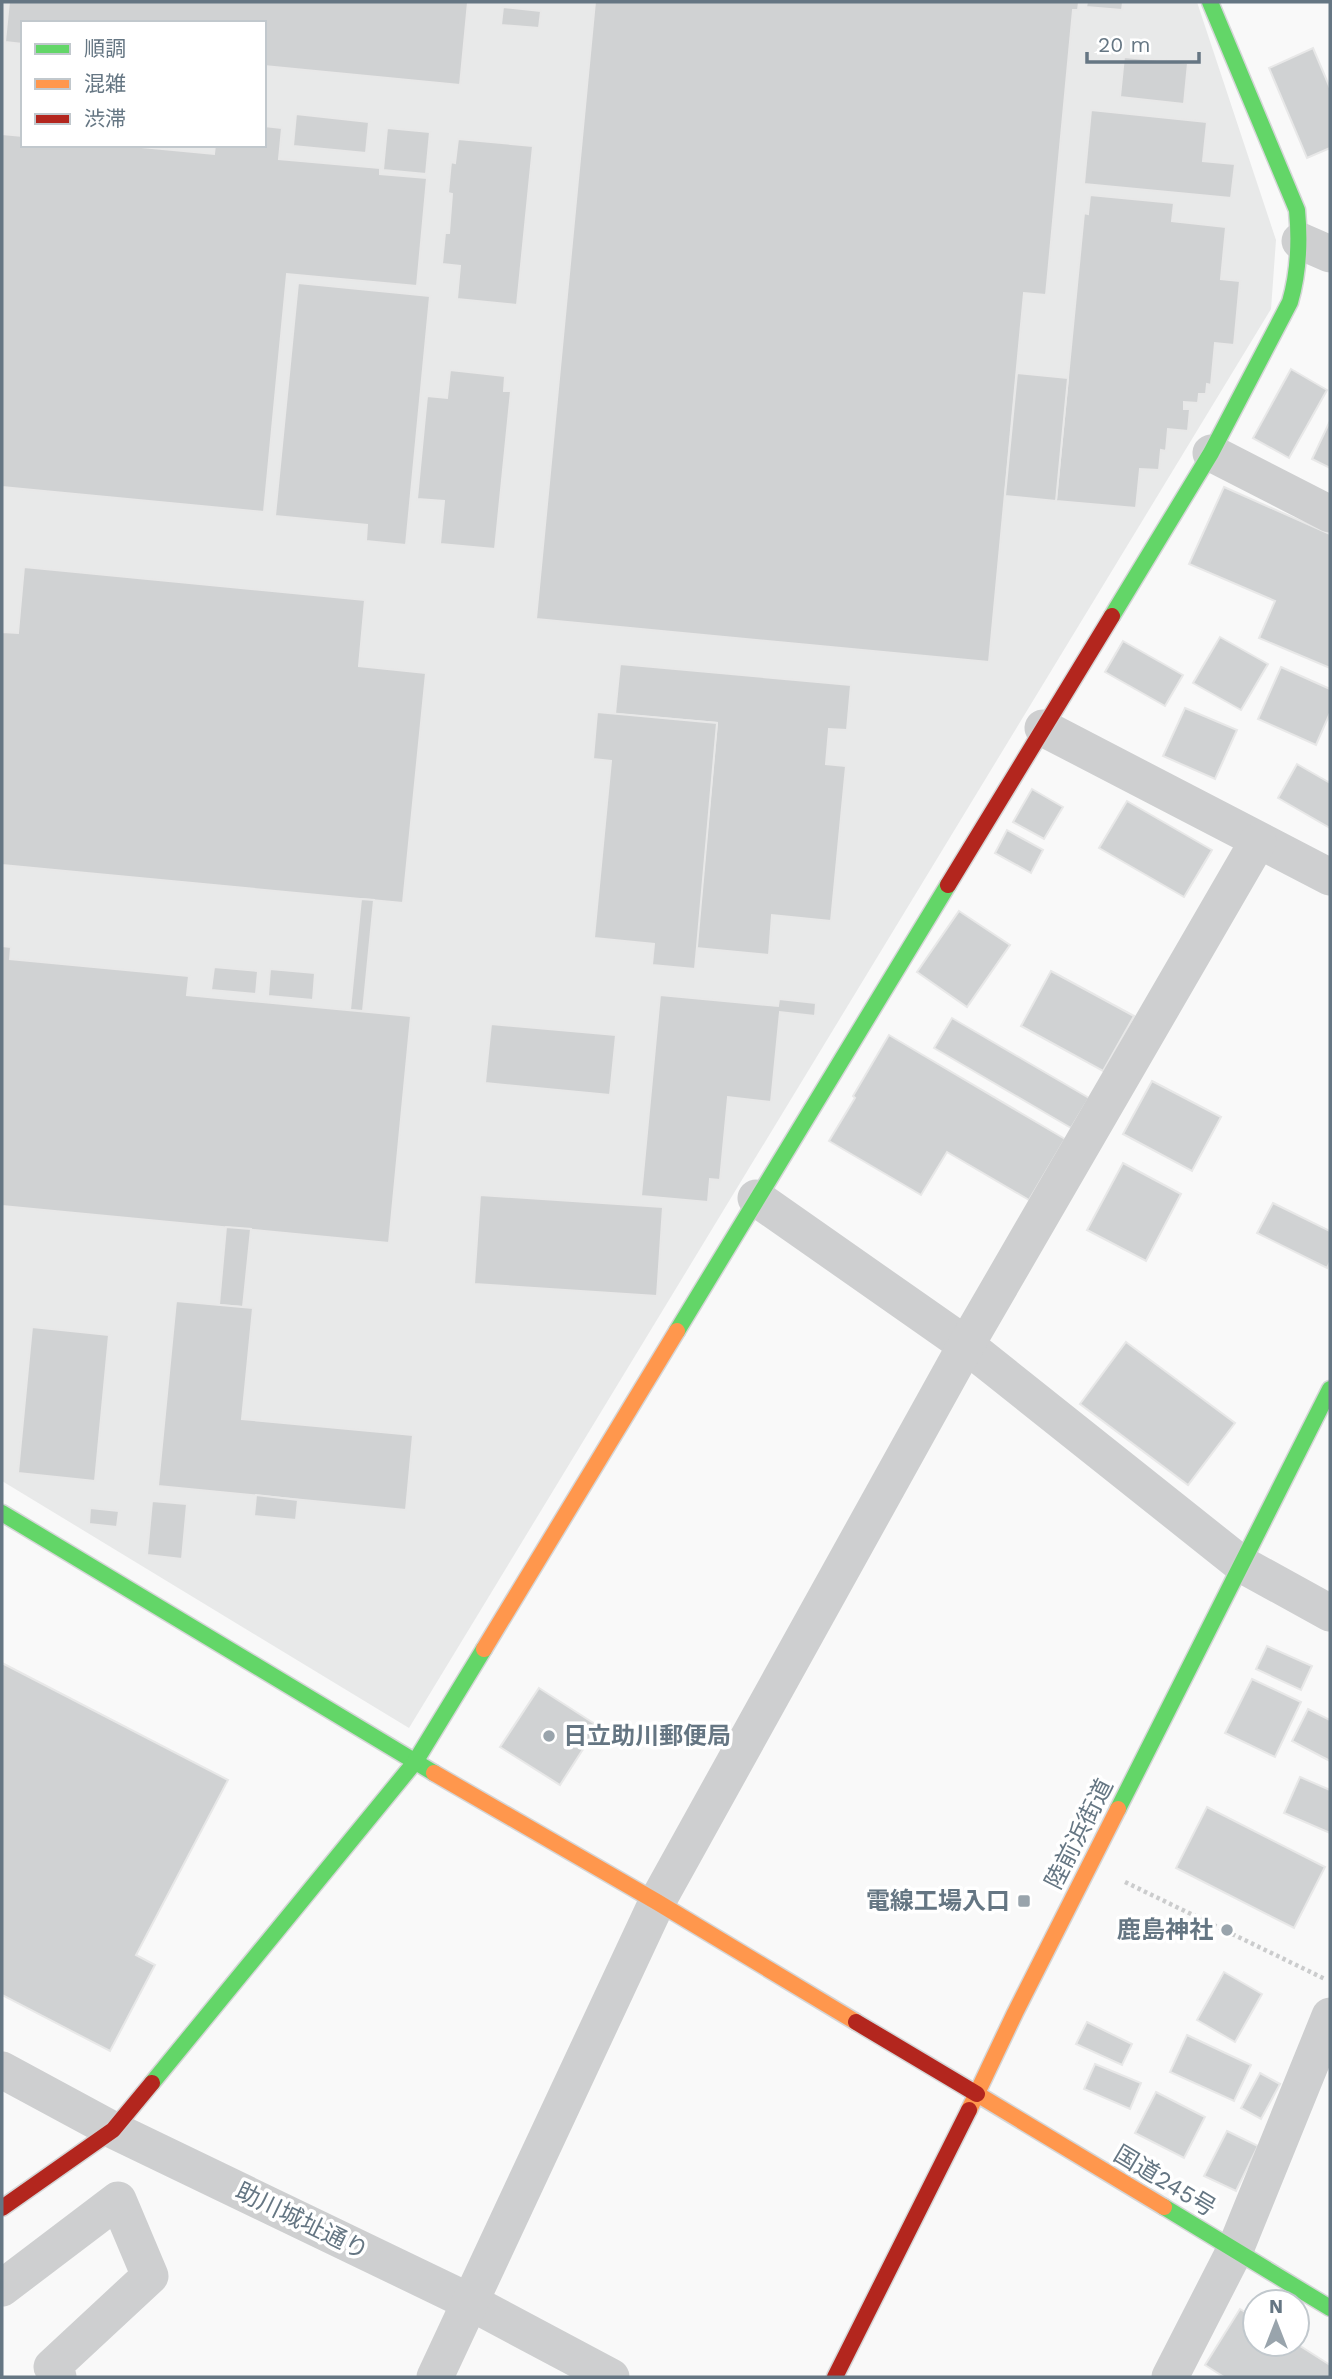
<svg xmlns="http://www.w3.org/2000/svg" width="1332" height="2379" viewBox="0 0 1332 2379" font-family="'Work Sans','Noto Sans JP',sans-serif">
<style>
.built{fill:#e8e9e9;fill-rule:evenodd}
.building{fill:#d0d2d3;stroke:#e8e8e8;stroke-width:2}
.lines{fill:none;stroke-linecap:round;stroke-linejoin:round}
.fast-casing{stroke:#d5d6d7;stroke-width:19}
.slow-casing{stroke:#d5d6d7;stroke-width:19}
.jam-casing{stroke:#d5d6d7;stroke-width:19}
.path{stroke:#cbcccd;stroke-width:4.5;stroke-dasharray:3.5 3.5;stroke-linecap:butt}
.street{stroke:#cecfd0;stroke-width:37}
.fast{stroke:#63d668;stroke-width:16}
.slow{stroke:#ff974d;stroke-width:16}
.jam{stroke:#b3261e;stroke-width:16}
.poi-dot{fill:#99a4ac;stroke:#fff;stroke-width:2.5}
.labels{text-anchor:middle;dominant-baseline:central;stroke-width:7;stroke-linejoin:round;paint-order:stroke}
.poi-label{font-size:24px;font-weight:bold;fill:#657683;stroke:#fff;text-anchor:end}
.street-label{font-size:24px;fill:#657683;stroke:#fff}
</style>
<rect width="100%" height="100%" fill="#f9f9f9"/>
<!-- built -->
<path class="built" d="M2 2H1197L1276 240 1271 309 409 1728 2 1481ZM23 23H264V145H23Z"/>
<!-- building -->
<g class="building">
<polygon points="9,2 468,2 460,85 264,66 264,23 23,23 23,44 5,42"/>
<polygon points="595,2 1079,2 1078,10 1073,10 1046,295 1024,293 989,662 536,619"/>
<polygon points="1087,2 1123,2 1122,10 1086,7"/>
<polygon points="503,7 541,11 539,28 501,25"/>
<polygon points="1313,48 1330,88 1330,148 1307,158 1269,68"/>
<polygon points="1124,57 1188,63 1184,104 1120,97"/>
<polygon points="1091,110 1207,122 1203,161 1235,164 1231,198 1084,184"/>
<polygon points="296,114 369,122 366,153 293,146"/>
<polygon points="264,126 282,128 279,159 380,168 380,174 427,178 417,286 287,274 264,512 2,487 2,134 23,136 23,145 120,145 214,154 215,145 264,145"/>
<polygon points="387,128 430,132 426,174 383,170"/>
<polygon points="458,139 533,146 517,305 457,299 460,266 442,264 445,233 449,233 452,194 448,193 451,162 455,163"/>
<polygon points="1090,195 1174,203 1172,221 1226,227 1221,279 1240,281 1234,345 1215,343 1211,385 1207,384 1206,394 1199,394 1198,403 1184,402 1184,409 1190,409 1188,431 1168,429 1166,451 1161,450 1159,470 1140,469 1136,508 1056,501 1084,213 1088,214"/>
<polygon points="298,283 430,296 406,545 366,541 367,525 275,516"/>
<polygon points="1291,369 1327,390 1289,458 1253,438"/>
<polygon points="450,370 505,376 504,391 511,391 495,549 440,544 444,501 417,499 427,396 447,398"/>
<polygon points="1017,373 1068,378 1056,501 1005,496"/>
<polygon points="1330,421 1330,468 1312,459"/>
<polygon points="1224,487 1330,534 1330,668 1259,638 1275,601 1189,564"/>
<polygon points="24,567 365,600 359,666 426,673 403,903 2,865 2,632 18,633"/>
<polygon points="1220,637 1268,664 1241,710 1193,683"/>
<polygon points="1123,641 1183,675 1165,706 1105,672"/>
<polygon points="620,664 851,685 847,730 829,729 826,764 846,766 831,921 772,915 769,955 696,948 717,723 615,714"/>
<polygon points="1281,667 1330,689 1330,713 1316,745 1258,719"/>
<polygon points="1185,708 1237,730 1215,779 1163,756"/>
<polygon points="597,712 717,723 695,969 652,965 654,944 594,938 611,761 593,759"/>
<polygon points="1297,764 1330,783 1330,828 1278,798"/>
<polygon points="1032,789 1063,807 1044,839 1013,822"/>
<polygon points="1127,801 1212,850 1184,897 1099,848"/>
<polygon points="1007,830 1043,850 1031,873 995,853"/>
<polygon points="361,899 374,900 363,1011 350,1010"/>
<polygon points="959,911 1010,945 967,1007 917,972"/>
<polygon points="2,946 11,947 10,959 189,976 187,995 411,1016 389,1243 2,1206"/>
<polygon points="214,967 258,971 256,994 211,990"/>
<polygon points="270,969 315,973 313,1000 268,996"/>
<polygon points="1051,971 1134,1016 1103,1071 1021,1026"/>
<polygon points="660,995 778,1006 779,999 816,1003 815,1016 780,1012 771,1102 728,1097 720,1180 710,1179 708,1202 641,1196"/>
<polygon points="952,1018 1089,1098 1071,1128 934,1048"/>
<polygon points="491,1024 616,1035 610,1095 485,1083"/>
<polygon points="889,1035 1065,1139 1029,1200 947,1152 921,1195 829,1141 855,1098 853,1096"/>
<polygon points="1152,1081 1221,1117 1192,1171 1123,1134"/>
<polygon points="1123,1163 1181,1194 1146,1261 1087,1230"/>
<polygon points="480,1195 663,1207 657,1296 474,1284"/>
<polygon points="1273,1203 1330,1231 1330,1262 1327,1268 1257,1233"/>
<polygon points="226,1227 251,1229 243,1307 219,1305"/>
<polygon points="176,1301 253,1308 242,1419 413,1435 406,1510 158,1486"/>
<polygon points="32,1327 109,1335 95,1481 18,1473"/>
<polygon points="1126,1342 1235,1423 1188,1485 1080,1404"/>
<polygon points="256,1495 298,1500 296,1520 254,1516"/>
<polygon points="152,1501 187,1504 182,1559 147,1555"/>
<polygon points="90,1508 119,1511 117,1527 89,1524"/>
<polygon points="1267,1646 1312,1666 1301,1690 1256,1669"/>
<polygon points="2,1663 228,1780 136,1955 155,1965 110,2051 2,1995"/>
<polygon points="1252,1679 1301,1702 1275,1757 1225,1733"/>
<polygon points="539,1688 598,1726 560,1785 500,1747"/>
<polygon points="1308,1709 1330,1720 1330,1761 1292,1741"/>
<polygon points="1300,1777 1330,1790 1330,1833 1284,1813"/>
<polygon points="1207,1807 1325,1867 1294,1928 1176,1868"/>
<polygon points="1224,1972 1262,1994 1235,2042 1197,2020"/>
<polygon points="1087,2022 1132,2044 1122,2065 1076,2044"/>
<polygon points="1187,2035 1251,2065 1234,2101 1170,2072"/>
<polygon points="1095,2064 1141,2083 1130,2109 1084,2089"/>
<polygon points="1260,2073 1280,2084 1261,2119 1241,2108"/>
<polygon points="1156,2092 1205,2117 1184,2158 1135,2133"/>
<polygon points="1227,2131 1258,2146 1236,2191 1204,2176"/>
<polygon points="1240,2309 1255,2318 1255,2344 1297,2344 1330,2365 1330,2377 1224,2377 1205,2365"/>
</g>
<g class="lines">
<!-- fast casing -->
<g class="fast-casing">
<g id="fast">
<path d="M1112 616 1211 453 1290 302C1299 271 1300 242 1297 210L1210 2"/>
<polyline points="677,1331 948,885"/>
<polyline points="2,1513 434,1773"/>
<polyline points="1118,1809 1330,1389"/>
<polyline points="152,2083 415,1762 484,1649"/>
<polyline points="1164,2207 1330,2308"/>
</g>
</g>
<!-- slow casing -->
<g class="slow-casing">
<g id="slow">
<polyline points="484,1649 677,1331"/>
<polyline points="434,1773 657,1902 856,2022"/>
<polyline points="977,2094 1164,2207"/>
<polyline points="969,2110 1015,2013 1118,1809"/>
</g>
</g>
<!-- jam casing -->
<g class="jam-casing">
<g id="jam">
<polyline points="948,885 1112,616"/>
<polyline points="856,2022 977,2094"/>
<polyline points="2,2208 113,2130 152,2083"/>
<polyline points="835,2377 969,2110"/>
</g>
</g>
<!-- path -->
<polyline class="path" points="1125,1882 1325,1979"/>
<!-- street -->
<g class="street">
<polyline points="1300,241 1330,254"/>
<polyline points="1211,453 1330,514"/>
<polyline points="1043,728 1330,877"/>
<polyline points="756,1198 966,1345 1241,1564 1330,1613"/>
<polyline points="2,2070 113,2130 470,2302 611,2377"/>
<polyline points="2,2288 118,2200 150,2276 52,2367 58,2377"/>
<polyline points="435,2377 657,1902 966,1345 1258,841"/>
<polyline points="1170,2377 1235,2250 1330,2016"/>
</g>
<!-- fast -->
<use href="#fast" class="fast"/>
<!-- slow -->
<use href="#slow" class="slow"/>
<!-- jam -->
<use href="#jam" class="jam"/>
</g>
<!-- markers -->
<g class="poi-dot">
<circle cx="549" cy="1736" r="7"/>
<rect x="1017" y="1894" width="14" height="14" rx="3.5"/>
<circle cx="1227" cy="1930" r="7"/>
</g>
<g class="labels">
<!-- poi labels -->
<g class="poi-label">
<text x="563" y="1736" text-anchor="start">日立助川郵便局</text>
<text x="1010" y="1901">電線工場入口</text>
<text x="1213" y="1930">鹿島神社</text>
</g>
<!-- street labels -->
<g class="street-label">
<text transform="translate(1079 1834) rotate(-63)">陸前浜街道</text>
<text transform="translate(1165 2181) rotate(31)">国道245号</text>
<text transform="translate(302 2221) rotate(26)">助川城址通り</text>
</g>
</g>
<!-- border -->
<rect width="1332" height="2379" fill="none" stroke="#657683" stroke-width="7"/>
<!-- legend -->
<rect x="21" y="21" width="245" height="126" fill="#ffffff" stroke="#c1c8cd" stroke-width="2"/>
<rect x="35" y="44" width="35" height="10" fill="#63d668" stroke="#c1c8cd" stroke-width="2"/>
<text x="84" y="56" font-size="21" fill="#657683">順調</text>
<rect x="35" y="79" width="35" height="10" fill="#ff974d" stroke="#c1c8cd" stroke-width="2"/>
<text x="84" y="91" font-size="21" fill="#657683">混雑</text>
<rect x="35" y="114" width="35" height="10" fill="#b3261e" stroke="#c1c8cd" stroke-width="2"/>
<text x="84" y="126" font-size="21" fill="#657683">渋滞</text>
<!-- north arrow -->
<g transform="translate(1276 2323)"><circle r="33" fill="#ffffff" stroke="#c1c8cd" stroke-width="2"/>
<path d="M0-5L12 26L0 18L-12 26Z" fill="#99a4ac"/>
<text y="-10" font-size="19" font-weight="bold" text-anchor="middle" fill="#657683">N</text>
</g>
<!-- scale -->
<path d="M1087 52v10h112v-10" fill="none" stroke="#657683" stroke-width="3.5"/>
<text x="1098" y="52" font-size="21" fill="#657683" stroke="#ffffff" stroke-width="5" paint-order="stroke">20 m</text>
</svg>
